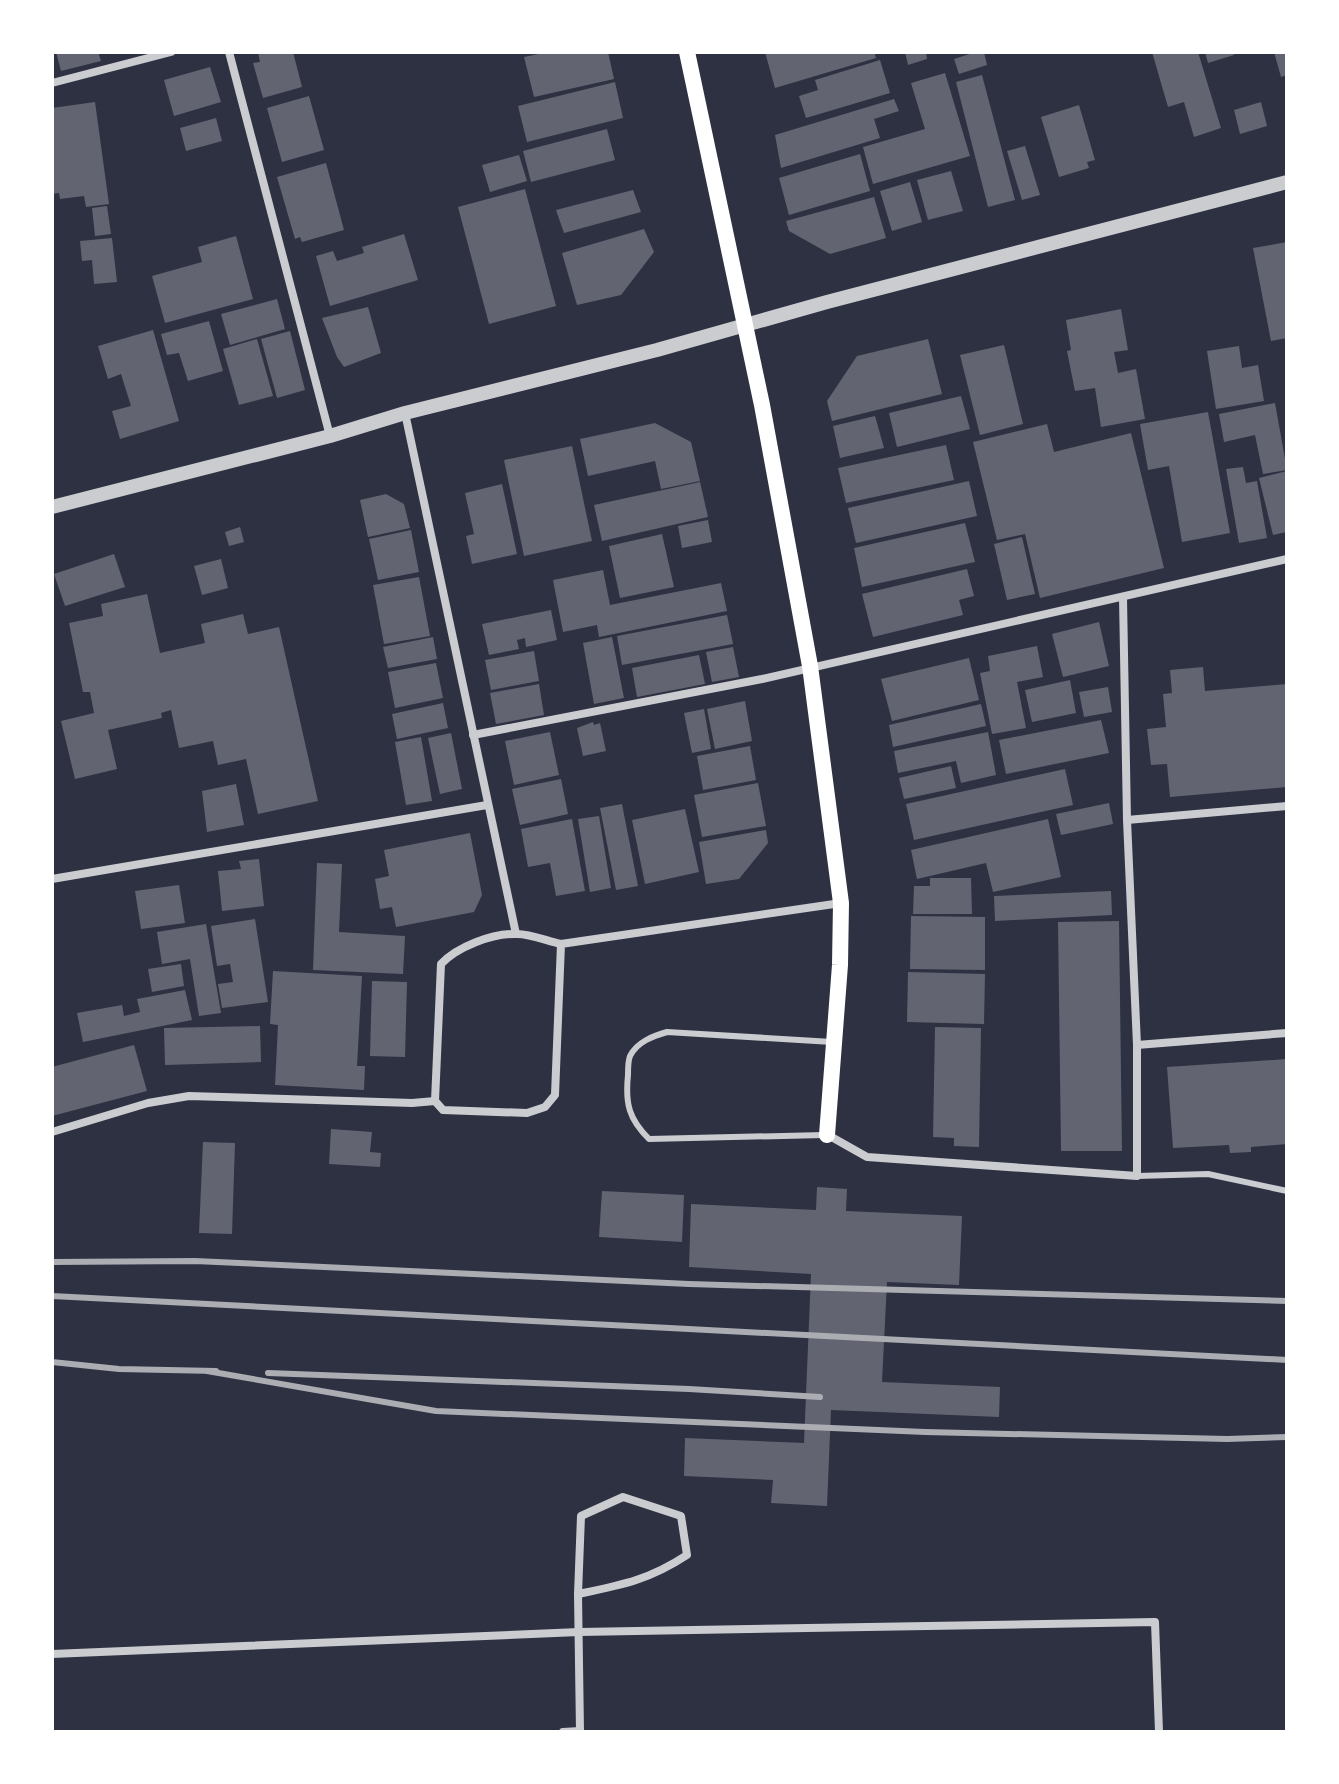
<svg xmlns="http://www.w3.org/2000/svg" width="1339" height="1784" viewBox="0 0 1339 1784" font-family="Bitter,serif">
<style>
.building{fill:#626471}
.lines{fill:none;stroke-linecap:round;stroke-linejoin:round}
.service{stroke:#caccd0;stroke-width:6}
.minor{stroke:#caccd0;stroke-width:8}
.tertiary{stroke:#caccd0;stroke-width:14}
.secondary{stroke:#fff;stroke-width:16}
.rail{stroke:#abadb3;stroke-width:6}
</style>
<rect width="100%" height="100%" fill="#2d3142"/>
<!-- building -->
<g class="building">
<polygon points="56,52 98,52 101,61 61,71"/>
<polygon points="258,52 293,52 302,87 263,98 253,63 260,62"/>
<polygon points="548,52 608,52 614,79 534,97 524,57"/>
<polygon points="765,52 874,52 876,58 775,88"/>
<polygon points="905,52 926,52 927,59 908,65"/>
<polygon points="976,52 984,52 987,65 959,74 954,59"/>
<polygon points="1152,52 1198,52 1221,128 1194,137 1184,102 1168,107"/>
<polygon points="1205,52 1233,52 1234,55 1208,63"/>
<polygon points="1274,52 1287,52 1287,75 1281,77"/>
<polygon points="880,60 890,93 806,118 799,96 818,90 815,80"/>
<polygon points="210,67 221,102 174,116 164,80"/>
<polygon points="945,73 970,156 873,184 863,147 925,129 911,83"/>
<polygon points="982,75 1015,200 988,207 956,82"/>
<polygon points="615,82 623,118 527,142 518,106"/>
<polygon points="309,96 324,150 282,162 267,108"/>
<polygon points="894,99 899,111 874,119 880,138 781,168 775,135"/>
<polygon points="95,102 109,204 86,207 84,196 60,199 59,193 52,194 52,108"/>
<polygon points="1261,102 1267,126 1240,134 1234,110"/>
<polygon points="1079,105 1095,160 1087,162 1089,168 1059,177 1041,117"/>
<polygon points="216,118 222,141 186,151 180,128"/>
<polygon points="607,129 615,160 531,182 523,151"/>
<polygon points="1025,146 1040,195 1022,200 1007,151"/>
<polygon points="860,154 870,191 789,215 779,178"/>
<polygon points="519,155 527,181 490,192 482,165"/>
<polygon points="326,163 344,230 302,242 300,237 295,239 277,177"/>
<polygon points="951,171 963,211 928,220 917,180"/>
<polygon points="910,182 922,222 892,231 880,191"/>
<polygon points="525,189 556,306 489,324 458,207"/>
<polygon points="633,190 641,212 564,233 556,210"/>
<polygon points="874,197 886,238 830,254 789,231 786,221"/>
<polygon points="107,206 111,234 95,236 92,208"/>
<polygon points="644,229 654,252 621,295 577,305 562,253"/>
<polygon points="404,234 418,280 330,306 316,256 333,251 337,261 364,253 362,247"/>
<polygon points="236,236 253,299 165,323 152,276 202,262 198,247"/>
<polygon points="112,238 117,282 94,284 92,260 82,261 80,241"/>
<polygon points="1287,242 1287,338 1271,341 1253,248"/>
<polygon points="277,299 285,329 230,345 221,314"/>
<polygon points="368,307 381,353 344,367 337,357 322,318"/>
<polygon points="1121,309 1128,350 1114,352 1118,373 1136,369 1145,419 1101,427 1095,388 1075,391 1067,351 1071,350 1066,320"/>
<polygon points="209,321 223,371 188,381 179,353 167,355 161,334"/>
<polygon points="153,330 179,421 120,439 112,411 131,406 121,374 108,379 98,346"/>
<polygon points="290,331 305,390 277,398 261,339"/>
<polygon points="257,339 273,396 239,405 223,349"/>
<polygon points="928,339 942,394 832,421 827,401 857,356"/>
<polygon points="1004,345 1023,424 980,435 960,355"/>
<polygon points="1239,346 1242,368 1258,365 1264,401 1216,409 1207,351"/>
<polygon points="961,396 970,429 897,447 889,413"/>
<polygon points="1275,403 1287,470 1263,474 1255,435 1224,442 1219,414"/>
<polygon points="1208,412 1230,533 1182,542 1169,466 1148,470 1140,424"/>
<polygon points="875,416 884,448 840,458 833,426"/>
<polygon points="655,423 691,442 700,481 661,489 655,461 588,476 580,439"/>
<polygon points="1047,424 1054,452 1131,433 1164,568 1040,598 1025,534 997,540 973,442"/>
<polygon points="946,445 954,480 846,503 838,468"/>
<polygon points="572,446 592,541 524,556 504,460"/>
<polygon points="1243,467 1246,483 1257,481 1267,538 1239,543 1226,469"/>
<polygon points="1287,471 1287,532 1273,535 1259,478"/>
<polygon points="969,481 977,516 856,543 848,508"/>
<polygon points="700,482 708,517 602,541 594,505"/>
<polygon points="502,484 517,554 472,564 466,536 474,534 465,493"/>
<polygon points="386,494 404,504 410,528 368,537 360,500"/>
<polygon points="708,520 712,542 682,548 678,526"/>
<polygon points="965,523 975,562 862,587 854,548"/>
<polygon points="240,527 244,542 229,546 225,532"/>
<polygon points="411,530 419,572 378,580 369,539"/>
<polygon points="662,534 674,587 620,598 609,546"/>
<polygon points="1022,537 1035,594 1007,600 994,544"/>
<polygon points="114,554 125,587 65,606 54,574"/>
<polygon points="221,559 228,588 202,595 194,566"/>
<polygon points="967,569 974,596 959,600 963,615 873,637 862,594"/>
<polygon points="603,570 610,605 721,583 727,611 599,637 597,625 563,632 553,580"/>
<polygon points="419,577 430,636 384,644 373,585"/>
<polygon points="147,594 160,653 205,643 201,624 243,614 248,634 279,627 318,801 258,814 246,759 218,765 213,741 179,748 171,710 161,713 162,718 108,730 117,769 75,779 61,721 94,713 90,692 83,692 69,623 103,616 101,604"/>
<polygon points="551,610 557,640 526,647 525,638 517,640 519,649 489,655 482,624"/>
<polygon points="727,615 733,644 622,665 617,636"/>
<polygon points="1099,622 1109,666 1063,677 1052,634"/>
<polygon points="433,637 437,659 388,668 383,647"/>
<polygon points="612,637 624,698 594,704 583,643"/>
<polygon points="1037,646 1043,677 1017,682 1026,728 992,734 980,673 990,671 988,656"/>
<polygon points="733,647 739,677 712,682 706,652"/>
<polygon points="534,651 539,681 491,690 485,660"/>
<polygon points="699,655 705,684 637,697 632,668"/>
<polygon points="969,658 979,700 892,721 881,679"/>
<polygon points="436,663 443,698 395,708 388,672"/>
<polygon points="1203,667 1205,691 1287,684 1287,787 1170,797 1167,764 1151,765 1147,729 1166,727 1163,694 1172,693 1170,670"/>
<polygon points="1070,680 1076,713 1032,722 1025,690"/>
<polygon points="539,684 544,715 496,724 490,693"/>
<polygon points="1108,687 1112,712 1084,717 1079,692"/>
<polygon points="745,701 752,741 715,749 707,709"/>
<polygon points="443,703 448,728 397,739 392,714"/>
<polygon points="981,704 986,726 893,747 889,725"/>
<polygon points="704,709 711,749 692,753 684,713"/>
<polygon points="1101,720 1109,753 1006,774 999,740"/>
<polygon points="593,722 594,725 600,723 606,751 583,756 577,728"/>
<polygon points="550,732 559,775 514,785 505,741"/>
<polygon points="988,732 996,775 961,783 956,761 898,773 894,751"/>
<polygon points="451,733 462,789 440,794 428,738"/>
<polygon points="421,737 432,801 406,805 395,742"/>
<polygon points="750,746 756,780 703,790 697,756"/>
<polygon points="951,766 956,788 904,799 899,778"/>
<polygon points="1065,769 1073,805 914,840 906,804"/>
<polygon points="561,779 568,814 520,825 512,789"/>
<polygon points="758,783 766,826 702,837 694,795"/>
<polygon points="236,784 244,825 207,832 202,791"/>
<polygon points="1109,803 1113,824 1061,835 1056,814"/>
<polygon points="622,804 638,886 616,890 600,808"/>
<polygon points="685,809 699,872 645,884 632,820"/>
<polygon points="599,816 611,888 590,892 578,819"/>
<polygon points="572,819 585,891 556,896 550,863 528,867 521,829"/>
<polygon points="1048,819 1061,877 993,892 986,863 917,879 911,850"/>
<polygon points="766,830 768,843 739,879 706,884 699,842"/>
<polygon points="470,833 482,895 474,912 396,927 392,907 380,909 375,879 389,876 384,850"/>
<polygon points="259,859 264,906 222,911 218,871 241,869 239,861"/>
<polygon points="317,863 342,864 339,932 405,936 403,974 313,970"/>
<polygon points="930,878 971,878 972,914 913,914 914,886 930,886"/>
<polygon points="179,885 185,923 141,929 135,891"/>
<polygon points="1111,891 1112,915 995,921 994,896"/>
<polygon points="911,916 985,917 985,970 910,969"/>
<polygon points="255,919 268,1002 222,1008 218,984 233,982 230,964 217,966 211,926"/>
<polygon points="1119,921 1122,1151 1061,1151 1058,922"/>
<polygon points="206,924 221,1013 199,1016 190,959 162,964 157,932"/>
<polygon points="181,964 184,986 152,992 148,969"/>
<polygon points="273,971 362,976 357,1066 365,1066 364,1090 275,1085 278,1025 270,1024"/>
<polygon points="908,972 985,974 984,1024 907,1022"/>
<polygon points="372,981 407,982 405,1057 370,1056"/>
<polygon points="185,990 192,1020 83,1042 77,1013 122,1005 124,1016 140,1012 137,999"/>
<polygon points="260,1026 261,1062 165,1065 164,1028"/>
<polygon points="935,1027 981,1028 979,1147 954,1146 954,1138 933,1137"/>
<polygon points="134,1045 147,1091 52,1116 52,1067"/>
<polygon points="1287,1059 1287,1144 1251,1147 1251,1152 1230,1153 1229,1145 1173,1148 1167,1067"/>
<polygon points="331,1129 372,1132 370,1152 381,1153 380,1167 329,1164"/>
<polygon points="203,1142 235,1143 232,1234 199,1233"/>
<polygon points="817,1187 847,1189 846,1211 962,1216 959,1285 887,1282 882,1382 1000,1387 999,1417 831,1410 827,1506 771,1503 773,1480 684,1476 685,1438 804,1443 811,1274 689,1267 691,1204 816,1210"/>
<polygon points="602,1191 684,1195 682,1242 599,1237"/>
</g>
<g class="lines">
<!-- service -->
<g class="service">
<path d="M824 1135 649 1139C629 1119 625 1104 628 1075 628 1070 628 1061 630 1056 637 1042 653 1036 667 1032L832 1042"/>
<polyline points="1137,1176 1208,1174 1287,1191"/>
</g>
<!-- minor -->
<g class="minor">
<polyline points="229,52 330,436"/>
<polyline points="52,83 171,52"/>
<polyline points="405,413 516,934"/>
<polyline points="473,735 762,679 1287,559"/>
<polyline points="1127,820 1287,806"/>
<polyline points="52,879 487,805"/>
<path d="M561 944 555 1095 545 1107 527 1113 443 1110 435 1101 441 964C457 947 492 933 517 934 531 934 547 941 561 944L841 903"/>
<polyline points="1137,1045 1287,1033"/>
<polyline points="52,1132 148,1103 189,1096 412,1103 435,1101"/>
<polyline points="828,1135 867,1157 1137,1176 1137,1045 1127,820 1123,598"/>
<path d="M578 1594C622 1585 649 1580 687 1555L681 1516 623 1497 581 1516 578 1594 580 1732"/>
<polyline points="52,1654 579,1632 1155,1622 1159,1732"/>
<polyline points="563,1732 580,1731"/>
</g>
<!-- tertiary -->
<polyline class="tertiary" points="52,507 330,436 405,413 657,350 827,302 1287,182"/>
<!-- secondary -->
<polyline class="secondary" points="687,52 762,405 810,666 841,903 840,965 827,1135"/>
<!-- rail -->
<g class="rail">
<polyline points="52,1262 195,1261 689,1284 1287,1301"/>
<path d="M52 1296C464 1319 875 1337 1287 1360"/>
<polyline points="52,1362 119,1369 216,1371"/>
<polyline points="207,1371 436,1411 925,1432 1227,1439 1287,1437"/>
<polyline points="268,1373 689,1389 820,1397"/>
</g>
</g>
<!-- border -->
<rect width="1339" height="1784" fill="none" stroke="#ffffff" stroke-width="108"/>
</svg>
